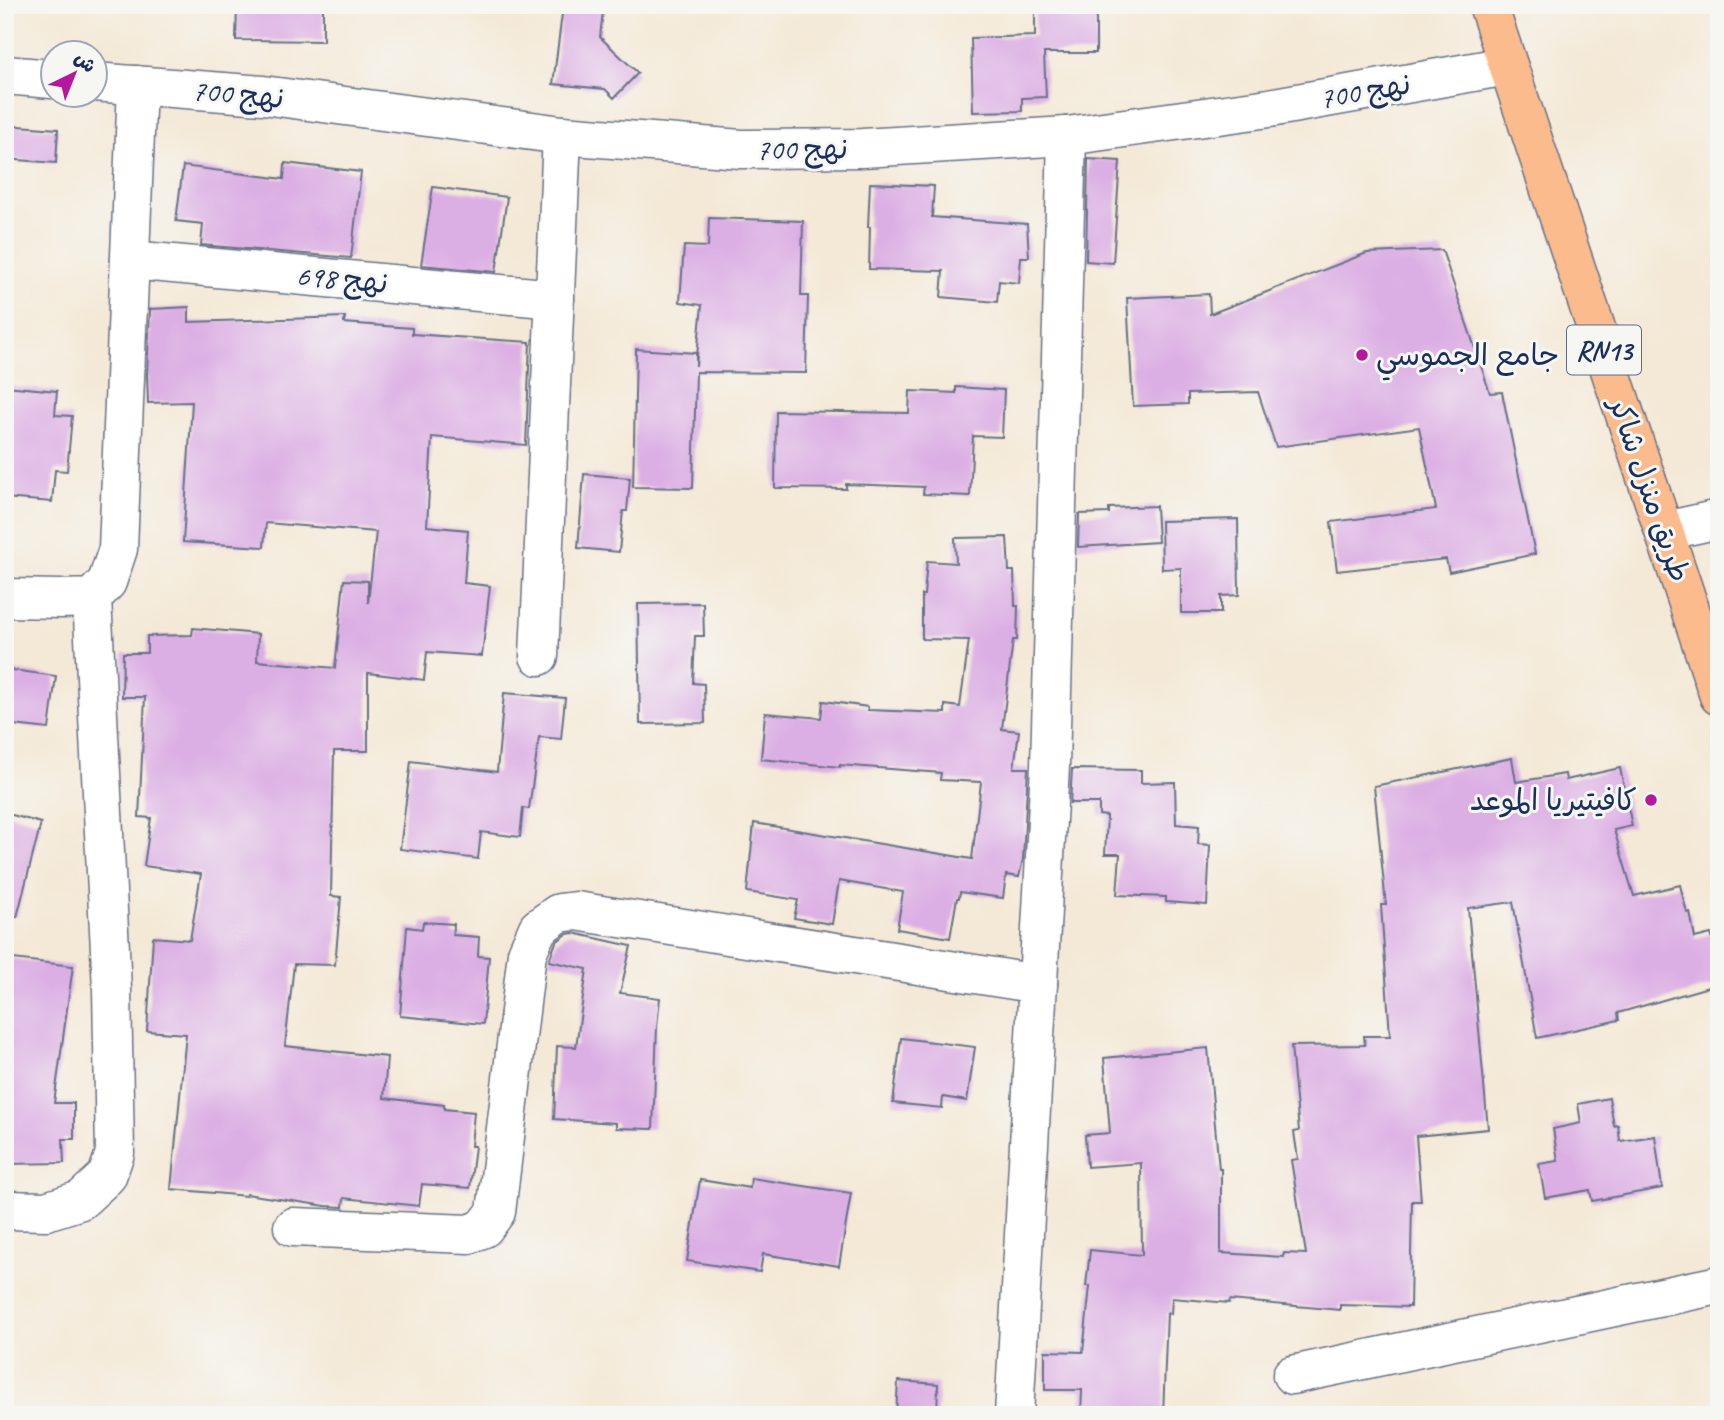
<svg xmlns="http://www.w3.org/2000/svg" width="1724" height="1420" viewBox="0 0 1724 1420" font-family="Caveat,'Playpen Sans Arabic',sans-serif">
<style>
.building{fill:#dcafe4}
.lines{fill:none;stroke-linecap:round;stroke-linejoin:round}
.minor-casing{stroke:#677088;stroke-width:41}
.major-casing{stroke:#677088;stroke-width:41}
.minor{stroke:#fff;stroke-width:38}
.major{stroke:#fbbb8c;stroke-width:38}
.poi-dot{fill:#b5179e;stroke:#f6f6f2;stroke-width:2.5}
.labels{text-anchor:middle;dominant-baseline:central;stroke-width:6;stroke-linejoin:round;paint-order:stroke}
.shield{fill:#f6f6f2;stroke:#5d6b8a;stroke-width:2}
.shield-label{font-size:28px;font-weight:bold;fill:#1b2f5e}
.street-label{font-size:30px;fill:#1b2f5e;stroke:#f6f6f2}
.poi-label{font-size:30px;fill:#1b2f5e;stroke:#f6f6f2;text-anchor:start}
</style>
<rect width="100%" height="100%" fill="#f6f6f2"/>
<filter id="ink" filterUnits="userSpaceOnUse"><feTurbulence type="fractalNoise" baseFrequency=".0143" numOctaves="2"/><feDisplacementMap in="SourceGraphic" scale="14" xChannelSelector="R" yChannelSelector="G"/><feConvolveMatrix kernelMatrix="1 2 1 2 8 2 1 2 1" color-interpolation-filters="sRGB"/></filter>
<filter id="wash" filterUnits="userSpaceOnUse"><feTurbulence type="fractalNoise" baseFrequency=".00686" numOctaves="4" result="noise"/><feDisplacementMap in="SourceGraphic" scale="28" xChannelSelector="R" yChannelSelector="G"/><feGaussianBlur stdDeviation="1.57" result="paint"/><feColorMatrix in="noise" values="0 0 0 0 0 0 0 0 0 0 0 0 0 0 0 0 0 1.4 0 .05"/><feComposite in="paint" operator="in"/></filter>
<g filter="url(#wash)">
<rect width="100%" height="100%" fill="#f4e9d7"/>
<g id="blocks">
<!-- building -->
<g class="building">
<polygon points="237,5 323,5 323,41 236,40"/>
<polygon points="1035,5 1096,5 1096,53 1044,53 1046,97 1022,98 1022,111 973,112 971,38 1035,36"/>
<polygon points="563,6 603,11 600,37 638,73 614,98 605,89 553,84"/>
<polygon points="5,125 58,129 56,163 5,159"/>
<polygon points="1088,159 1120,161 1113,263 1086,261"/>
<polygon points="285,163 361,172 351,258 201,245 203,224 176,221 183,166 284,179"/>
<polygon points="870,183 934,186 932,217 1027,224 1029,257 1021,257 1019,283 999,281 997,302 941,297 943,271 869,269 870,227 868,227"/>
<polygon points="433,187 507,197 496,272 421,265"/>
<polygon points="709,218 803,221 801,296 808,296 806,373 696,372 693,488 633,487 636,349 696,353 696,366 702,305 680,302 684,246 708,247"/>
<polygon points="1442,250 1490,393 1502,392 1535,554 1449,572 1446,559 1337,571 1331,522 1436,509 1419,427 1276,447 1258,392 1188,394 1188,404 1133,406 1127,298 1209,294 1210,314 1367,253"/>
<polygon points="189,307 189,322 345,317 344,323 412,328 412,334 530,342 526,445 432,437 427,526 468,530 464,583 490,586 482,656 427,652 424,680 368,673 368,751 334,751 331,896 341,897 335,965 294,964 285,1046 387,1057 384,1098 444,1105 444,1109 474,1112 471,1146 475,1146 470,1188 422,1184 419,1206 344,1198 343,1207 326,1206 246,1194 246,1196 171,1189 186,1034 147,1031 153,937 190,940 201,874 144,866 151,818 139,817 145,697 122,697 123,653 147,653 147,636 192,635 193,628 258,634 257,661 335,668 344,580 368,581 368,603 376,532 266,523 264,547 183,542 192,402 148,403 147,375 150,309"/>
<polygon points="5,386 57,391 55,415 72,416 67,471 55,470 52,502 5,498"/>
<polygon points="956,387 1004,390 1002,437 973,436 970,496 923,494 924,487 846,484 846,489 775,488 776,411 909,413 910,391 956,393"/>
<polygon points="584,474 630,478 627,511 623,511 619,552 578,548"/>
<polygon points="1156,506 1158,542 1078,547 1079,514 1109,513 1109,508"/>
<polygon points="1238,519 1239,595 1221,596 1221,613 1181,613 1181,568 1162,569 1161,521"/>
<polygon points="1007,537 1009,571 1014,571 1015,606 1018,606 1017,640 1013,640 1002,729 1019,731 1014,768 1028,768 1023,859 1019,877 1006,875 1003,898 960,892 959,898 957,898 950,938 897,929 903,892 839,881 832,924 794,918 798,900 747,892 754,823 972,859 981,782 940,780 941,773 840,765 840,767 761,759 765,713 821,718 823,701 868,707 868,710 945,713 945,705 960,707 969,640 922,639 922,595 924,595 927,561 956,563 955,538"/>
<polygon points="703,603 704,636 695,636 693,683 704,684 705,723 640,724 638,604"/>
<polygon points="5,669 56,676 49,729 5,724"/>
<polygon points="504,693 565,698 561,739 539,737 529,809 523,808 520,837 481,832 478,859 400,849 411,761 497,772"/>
<polygon points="1512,758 1516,782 1565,774 1566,780 1620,768 1632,826 1614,830 1634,896 1680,885 1687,913 1690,912 1695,938 1711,934 1719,963 1719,984 1618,1013 1619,1020 1537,1038 1513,902 1468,908 1488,1129 1416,1136 1421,1201 1412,1201 1410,1307 1340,1305 1340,1310 1230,1300 1229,1303 1172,1298 1171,1314 1167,1313 1163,1415 1081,1415 1082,1390 1045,1390 1045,1351 1083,1352 1090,1286 1086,1286 1090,1250 1142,1255 1141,1163 1087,1167 1085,1135 1110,1133 1104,1058 1208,1048 1219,1169 1221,1169 1221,1253 1283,1257 1284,1253 1306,1254 1291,1160 1298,1159 1294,1132 1299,1131 1291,1046 1365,1045 1364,1036 1390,1036 1381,905 1386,905 1374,786"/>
<polygon points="1072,769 1141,770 1141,783 1175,782 1176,824 1199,826 1198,844 1210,845 1207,905 1166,902 1166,897 1117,895 1120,854 1105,854 1107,816 1099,815 1099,803 1070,803"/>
<polygon points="5,813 41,823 17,917 5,915"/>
<polygon points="423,922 454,924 453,935 479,937 478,956 489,957 483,1024 400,1016 407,927 422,929"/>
<polygon points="573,933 631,946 620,993 660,998 657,1027 653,1129 616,1128 616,1123 554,1119 557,1046 576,1047 587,969 549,961 556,942 567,934"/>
<polygon points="5,958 73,966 54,1103 74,1103 74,1139 63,1139 64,1163 5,1164"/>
<polygon points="901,1038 975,1047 967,1101 943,1097 942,1108 893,1103"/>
<polygon points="1609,1098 1614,1126 1618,1125 1620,1141 1655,1136 1662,1188 1592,1201 1590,1190 1545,1198 1539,1164 1558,1161 1553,1129 1581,1123 1578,1104"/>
<polygon points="751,1178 851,1193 839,1266 763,1254 760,1272 687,1261 700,1180 750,1188"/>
<polygon points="898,1381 938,1384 937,1415 896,1415"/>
</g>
</g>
</g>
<g filter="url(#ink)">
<use href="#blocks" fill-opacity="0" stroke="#677088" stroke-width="2"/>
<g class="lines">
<!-- minor casing -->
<g class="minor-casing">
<g id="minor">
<polyline points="5,75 52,79"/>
<polyline points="94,82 263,95 562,135 741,149 862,148 1067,136 1269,108 1507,66"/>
<polyline points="130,260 555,299"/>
<polyline points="1665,531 1719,519"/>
<polyline points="5,598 61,599 92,598 107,582 118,549 137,85"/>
<polyline points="539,656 562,135"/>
<polyline points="5,1210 46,1211 81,1200 107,1176 115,1153 112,989 92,598"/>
<polyline points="293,1227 469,1234 484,1228 496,1212 527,953 538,928 559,913 576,911 1038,984"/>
<polyline points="1292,1375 1719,1285"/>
<polyline points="1014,1415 1050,766 1067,136"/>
</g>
</g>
<!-- major casing -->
<g class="major-casing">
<polyline id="major" points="1488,5 1719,696"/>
</g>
<!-- minor -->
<use href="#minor" class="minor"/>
<!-- major -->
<use href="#major" class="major"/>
</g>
</g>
<!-- markers -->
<g class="poi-dot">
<circle cx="1362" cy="355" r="7"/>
<circle cx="1651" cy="800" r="7"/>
</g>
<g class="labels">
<!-- shield labels -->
<rect class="shield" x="1567" y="325.5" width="74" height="49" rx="5"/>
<g class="shield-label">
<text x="1604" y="350">RN13</text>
</g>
<!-- street labels -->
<g class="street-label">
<text transform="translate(1365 91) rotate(-10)">نهج 700</text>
<text transform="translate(238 94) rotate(5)">نهج 700</text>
<text transform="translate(802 149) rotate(-1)">نهج 700</text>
<text transform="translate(342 279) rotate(5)">نهج 698</text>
<text transform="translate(1650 490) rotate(71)">طريق منزل شاكر</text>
</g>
<!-- poi labels -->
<g class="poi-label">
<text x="1376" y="355">جامع الجموسي</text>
<text x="1637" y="800" text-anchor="end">كافيتيريا الموعد</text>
</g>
</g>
<!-- margin -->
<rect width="1724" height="1420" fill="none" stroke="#f6f6f2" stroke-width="28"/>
<!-- north arrow -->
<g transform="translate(74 74) rotate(43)"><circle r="33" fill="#f6f6f2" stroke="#9ea6b7" stroke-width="2"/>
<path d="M0-5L12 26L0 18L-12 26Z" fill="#b5179e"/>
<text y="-10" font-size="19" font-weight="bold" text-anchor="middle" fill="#1b2f5e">ش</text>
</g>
</svg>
